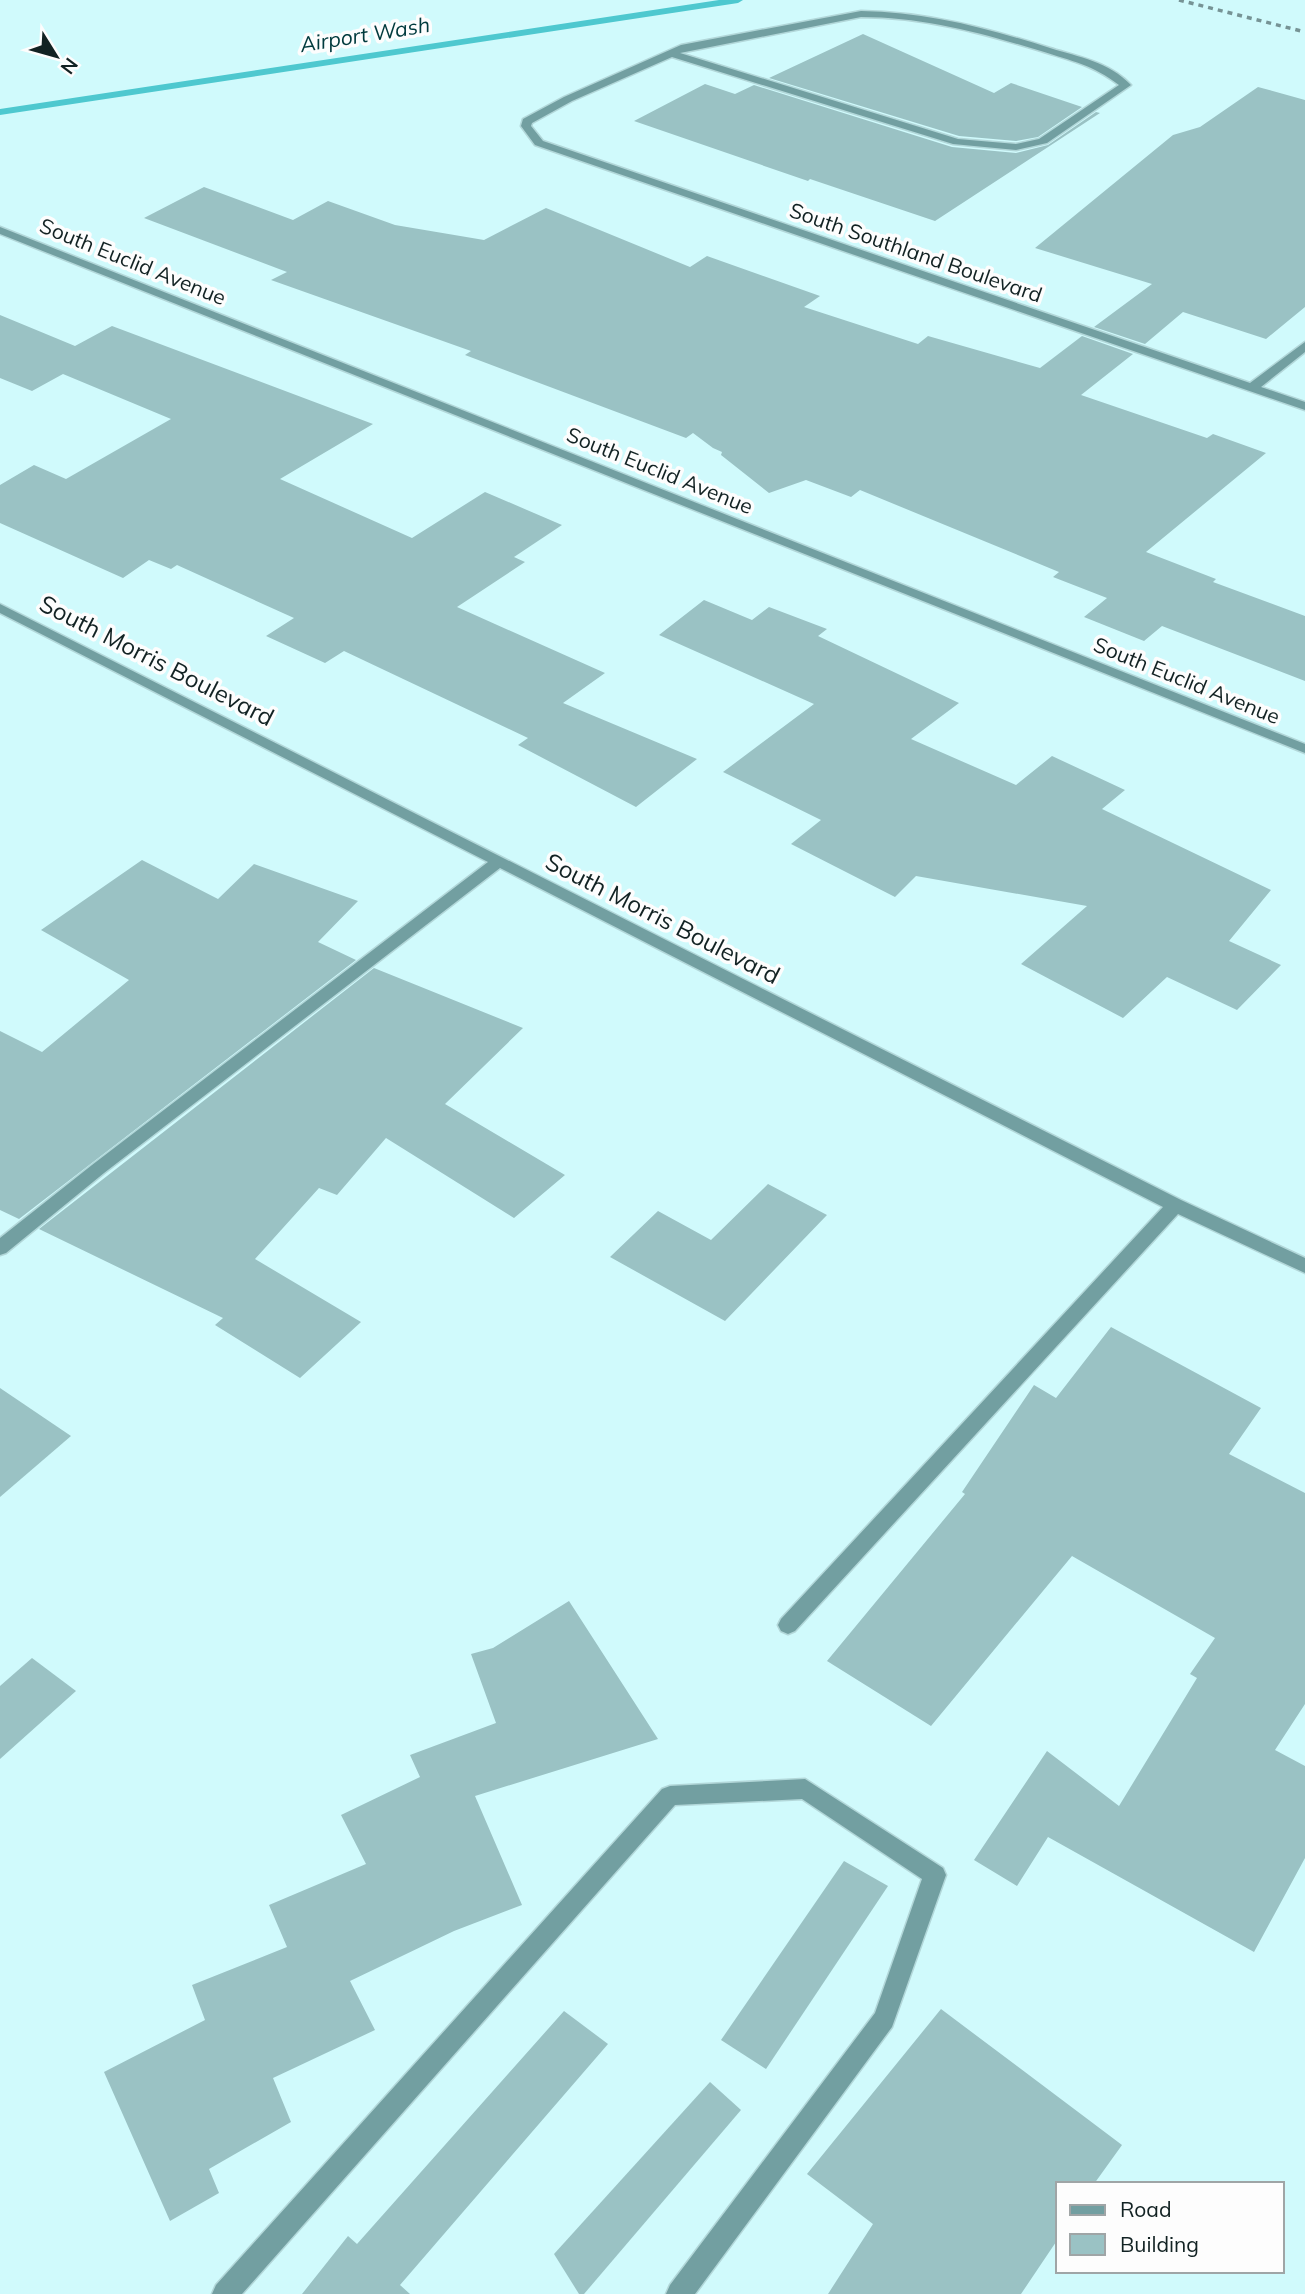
<svg xmlns="http://www.w3.org/2000/svg" width="1305" height="2294" viewBox="0 0 1305 2294" font-family="Mulish,sans-serif">
<style>
.lines{fill:none;stroke-linecap:round;stroke-linejoin:round}
.stream{fill:#4ec8cf;fill-rule:evenodd}
.building{fill:#9ac2c4}
.minor-casing{stroke:#b2d7d9;stroke-width:3}
.minor{fill:#729fa1;fill-rule:evenodd}
.rail{stroke:#769395;stroke-width:3.5;stroke-dasharray:5 5;stroke-linecap:butt}
.labels{text-anchor:middle;dominant-baseline:central;stroke-width:7;stroke-linejoin:round;paint-order:stroke}
.far-water-label{font-size:21px;font-style:italic;fill:#003a3d;stroke:#fdfdfd}
.far-street-label{font-size:21px;fill:#122223;stroke:#fdfdfd}
.street-label{font-size:24px;fill:#122223;stroke:#fdfdfd}
</style>
<rect width="100%" height="100%" fill="#d0fafc"/>
<g class="lines">
<!-- stream -->
<polygon class="stream" points="719,0 743,0 738,3 0,115 0,109"/>
</g>
<!-- building -->
<g class="building">
<polygon points="863,34 994,93 1011,83 1082,107 1038,137 1016,141 959,136 769,78"/>
<polygon points="705,84 735,94 754,85 952,147 1016,153 1048,145 1096,112 1100,113 935,221 810,179 808,181 634,121"/>
<polygon points="1258,87 1305,100 1305,307 1266,339 1183,312 1145,344 1094,327 1152,284 1035,248 1173,135 1200,127"/>
<polygon points="204,187 293,220 328,201 395,225 484,240 546,208 690,267 707,256 820,296 804,307 918,344 928,336 1040,368 1082,336 1133,354 1081,395 1207,438 1213,434 1266,453 1146,552 1216,579 1213,582 1305,616 1305,681 1162,626 1144,641 1084,617 1107,598 1053,577 1059,572 860,490 851,497 806,480 769,493 721,455 722,452 713,448 693,433 686,438 465,355 471,351 271,280 287,272 144,218"/>
<polygon points="0,315 75,346 112,326 373,424 280,479 412,538 485,492 562,525 514,557 525,562 457,607 605,673 563,703 697,759 636,807 518,745 528,738 344,651 325,663 266,636 294,618 177,565 171,569 149,560 123,578 0,523 0,485 34,465 66,479 171,419 63,374 32,391 0,378"/>
<polygon points="704,600 752,620 769,607 827,629 818,636 959,703 911,739 1016,785 1052,756 1125,790 1102,809 1271,890 1229,941 1281,965 1237,1010 1167,977 1123,1018 1021,964 1087,906 916,876 895,897 791,844 821,820 723,772 814,704 659,635"/>
<polygon points="142,860 218,899 254,864 358,901 318,942 356,960 19,1219 0,1210 0,1031 42,1052 129,980 41,930"/>
<polygon points="374,968 523,1028 445,1104 565,1175 514,1218 386,1138 337,1195 319,1188 255,1259 361,1322 300,1378 215,1325 223,1318 39,1229"/>
<polygon points="768,1184 827,1215 725,1321 610,1257 658,1211 711,1240"/>
<polygon points="1111,1327 1261,1408 1229,1454 1305,1493 1305,1704 1275,1750 1305,1766 1305,1858 1254,1952 1048,1837 1017,1886 974,1860 1047,1751 1119,1806 1197,1678 1190,1674 1215,1638 1072,1556 931,1726 827,1661 965,1494 962,1492 1034,1385 1056,1398"/>
<polygon points="0,1388 71,1436 0,1497"/>
<polygon points="569,1601 658,1739 475,1796 522,1905 454,1931 350,1981 375,2030 273,2078 291,2122 209,2169 219,2193 170,2221 104,2072 205,2020 192,1985 287,1947 269,1905 366,1864 341,1815 420,1777 410,1755 496,1723 471,1654 493,1648"/>
<polygon points="32,1658 76,1691 0,1759 0,1686"/>
<polygon points="844,1861 888,1886 766,2069 721,2040"/>
<polygon points="941,2009 1122,2145 1094,2184 1058,2184 1058,2239 1021,2294 828,2294 873,2224 807,2174"/>
<polygon points="564,2011 608,2044 400,2285 410,2294 302,2294 348,2236 357,2244"/>
<polygon points="710,2082 741,2110 584,2294 579,2294 554,2254"/>
</g>
<g class="lines">
<!-- minor casing -->
<g class="minor-casing">
<g id="minor">
<path d="M861 11C927 12 987 28 1050 48 1079 57 1109 62 1131 85L1047 143 1016 150 953 144 672 57 572 101 532 123 531 126 543 141 1250 383 1305 342V352L1261 387 1305 402V410L535 145 521 126 523 119 564 97 681 45ZM861 17C924 17 981 33 1041 51 1072 61 1093 65 1119 85L1039 139 1016 144 958 139 680 53Z"/>
<polygon points="0,227 1305,744 1305,753 0,234"/>
<polygon points="0,604 1181,1200 1305,1258 1305,1273 1178,1214 795,1631 788,1634 781,1631 778,1625 781,1619 1163,1207 500,868 104,1173 6,1253 0,1255 0,1238 92,1165 488,862 0,613"/>
<polygon points="805,1779 943,1868 946,1875 892,2027 695,2294 666,2294 670,2285 875,2013 922,1879 802,1799 675,1805 242,2294 212,2294 216,2285 662,1789 670,1786"/>
</g>
</g>
<!-- minor -->
<use href="#minor" class="minor"/>
<!-- rail -->
<polyline class="rail" points="1179,0 1305,32"/>
</g>
<g class="labels">
<!-- far-water labels -->
<g class="far-water-label">
<text transform="translate(365 34) rotate(-9)">Airport Wash</text>
</g>
<!-- far-street labels -->
<g class="far-street-label">
<text transform="translate(916 252) rotate(19)">South Southland Boulevard</text>
<text transform="translate(133 261) rotate(22)">South Euclid Avenue</text>
<text transform="translate(660 470) rotate(22)">South Euclid Avenue</text>
<text transform="translate(1187 680) rotate(22)">South Euclid Avenue</text>
</g>
<!-- street labels -->
<g class="street-label">
<text transform="translate(157 660) rotate(27)">South Morris Boulevard</text>
<text transform="translate(663 918) rotate(27)">South Morris Boulevard</text>
</g>
</g>
<!-- legend -->
<rect x="1056" y="2182" width="228" height="91" fill="#fdfdfd" stroke="#9fa5a6" stroke-width="2"/>
<rect x="1070" y="2205" width="35" height="10" fill="#729fa1" stroke="#9fa5a6" stroke-width="2"/>
<text x="1120" y="2217" font-size="21" fill="#122223">Road</text>
<rect x="1070" y="2234" width="35" height="21" fill="#9ac2c4" stroke="#9fa5a6" stroke-width="2"/>
<text x="1120" y="2252" font-size="21" fill="#122223">Building</text>
<!-- north arrow -->
<g transform="translate(56 56) rotate(127)" stroke="#fdfdfd" stroke-width="5" paint-order="stroke">
<path d="M0-5L12 26L0 18L-12 26Z" fill="#122223"/>
<text y="-10" font-size="19" font-weight="bold" text-anchor="middle" fill="#122223">N</text>
</g>
</svg>
